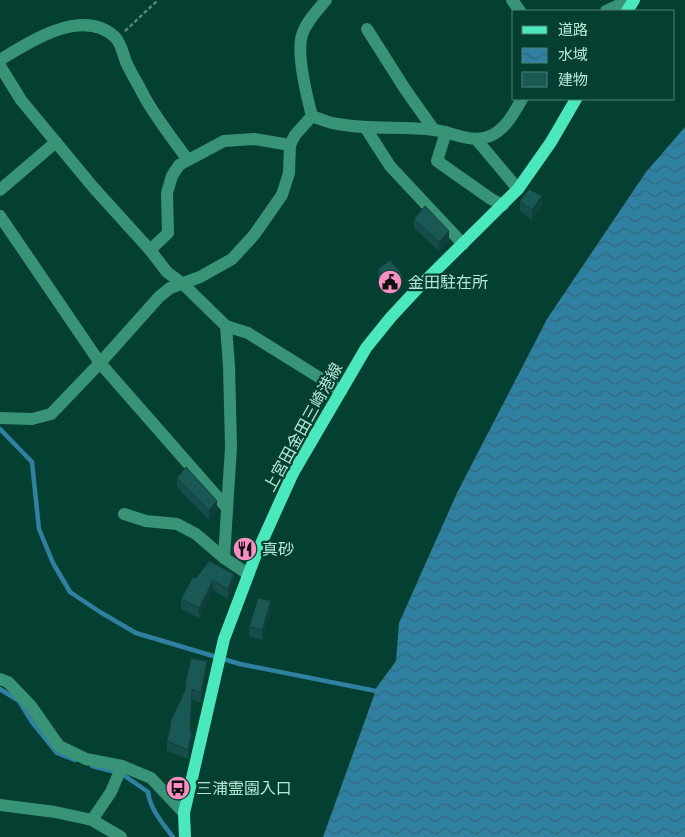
<svg xmlns="http://www.w3.org/2000/svg" width="685" height="837" viewBox="0 0 685 837" font-family="Karla,'Noto Sans JP',sans-serif">
<style>
.water{fill:url(#water-waves)}
.lines{fill:none;stroke-linecap:round;stroke-linejoin:round}
.stream{stroke:#3080a2;stroke-width:4.5}
.path{stroke:#528878;stroke-width:2.5;stroke-dasharray:4 2.5;stroke-linecap:butt}
.minor{stroke:#389377;stroke-width:12}
.major{stroke:#4ae8bc;stroke-width:12}
.wall{fill:#164c49}
.shaded-wall{fill:#123e3c}
.building{fill:#195855;stroke:#123e3c}
.labels{text-anchor:middle;dominant-baseline:central;stroke-width:4.5;stroke-linejoin:round;paint-order:stroke}
.poi-label{font-size:16px;fill:#b7e5d4;stroke:#044031;text-anchor:start}
.street-label{font-size:16px;fill:#b7e5d4;stroke:#044031}
</style>
<defs>
<pattern id="water-waves" width="16" height="10" patternUnits="userSpaceOnUse" patternTransform="scale(1.25)"><rect width="16" height="10" fill="#3080a2"/><path d="M0 5q4-4 8 0t8 0" fill="none" stroke="#33687b"/></pattern>
</defs>
<rect width="100%" height="100%" fill="#044031"/>
<!-- water -->
<polygon class="water" points="685,127 685,837 323,837 377,687 396,661 399,623 457,493 547,319 646,172"/>
<g class="lines">
<!-- stream -->
<g class="stream">
<polyline points="0,429 32,462 39,529 53,563 70,592 100,612 136,633 240,664 376,691"/>
<polyline points="0,689 19,701 32,722 57,753 75,760"/>
<polyline points="92,766 112,771"/>
<path d="M125 776 148 792C150 809 163 824 173 837"/>
</g>
<!-- path -->
<polyline class="path" points="125,31 158,0"/>
<!-- minor -->
<g class="minor">
<polyline points="512,0 520,11"/>
<polyline points="606,11 630,0"/>
<polyline points="367,29 405,89 434,130"/>
<path d="M0 60C30 41 83 7 115 37 121 43 123 54 126 62 131 73 138 84 144 96 156 118 173 139 187 159"/>
<polyline points="0,66 21,100 93,187 150,250 167,272 183,284 226,326 248,333 341,391"/>
<path d="M312 116C320 119 329 123 338 124 369 130 402 126 434 130 453 132 471 144 490 136 505 130 514 113 522 99"/>
<path d="M312 116C307 97 296 54 302 35 306 22 317 11 326 0"/>
<polyline points="365,127 390,166 463,244"/>
<polyline points="446,132 437,161 491,199 503,205"/>
<polyline points="476,139 518,189"/>
<polyline points="0,190 56,142"/>
<polyline points="0,216 100,363 227,508"/>
<polyline points="150,250 168,233 167,193 172,176 179,165 224,141 254,139 290,145"/>
<polyline points="0,418 32,419 51,414 100,363 159,297 170,288 200,277 232,259 254,235 282,195 289,173 290,145 295,135 312,116"/>
<polyline points="124,514 146,521 177,524 196,534 224,558 248,574"/>
<polyline points="224,558 231,447 229,366 226,326"/>
<polyline points="0,679 8,682 31,706 59,746 86,759 122,766 151,778 184,813"/>
<polyline points="0,805 55,812 92,820 121,837"/>
<polyline points="92,820 111,792 122,766"/>
</g>
<!-- major -->
<g class="major">
<polyline points="627,11 634,0"/>
<polyline points="185,837 184,813 224,639 255,557 293,473 366,348 391,317 418,288 518,189 551,142 576,99"/>
</g>
</g>
<!-- wall -->
<g class="wall">
<polygon points="520,201 542,205 532,220 520,211"/>
<polygon points="414,219 449,241 439,251 414,228"/>
<polygon points="378,269 403,286 393,294 391,291 389,292 378,279"/>
<polygon points="177,478 217,511 209,520 177,487"/>
<polygon points="196,578 234,584 228,599 213,590 199,618 181,609 181,599"/>
<polygon points="271,610 262,640 249,636 249,627"/>
<polygon points="207,670 201,703 192,699 190,732 192,742 188,759 167,751 167,741 170,729 170,723 185,692 185,685"/>
</g>
<!-- shaded-wall -->
<g class="shaded-wall">
<polygon points="542,196 542,205 532,220 532,210"/>
<polygon points="449,231 449,241 439,251 439,242"/>
<polygon points="403,276 403,286 393,294 393,284"/>
<polygon points="391,281 391,291 389,292 389,283"/>
<polygon points="217,501 217,511 209,520 209,510"/>
<polygon points="234,574 234,584 228,599 228,589"/>
<polygon points="213,581 213,590 199,618 199,608"/>
<polygon points="271,601 271,610 262,640 262,630"/>
<polygon points="207,661 207,670 201,703 201,693"/>
<polygon points="192,689 190,741 192,732 192,742 188,759 188,750 190,732"/>
</g>
<!-- building -->
<g class="building">
<polygon points="529,189 542,196 532,210 520,201"/>
<polygon points="425,206 449,231 439,242 414,219"/>
<polygon points="390,260 403,276 393,284 391,281 389,283 378,269"/>
<polygon points="186,467 217,501 209,510 177,478"/>
<polygon points="209,561 234,574 228,589 213,581 199,608 181,599 193,577 196,578"/>
<polygon points="258,598 271,601 262,630 249,627"/>
<polygon points="191,658 207,661 201,693 192,689 190,732 192,732 188,750 167,741 171,723 170,723 187,686 185,685"/>
</g>
<!-- icons -->
<defs>
<g id="civic-disc" transform="scale(1.25)"><circle r="9.5" fill="#fb8fc4" stroke="#044031"/><path d="M-.6-6.5H3V-4.5H.6V-3L4-1V1h2V6H-6V1h2V-1L-.6-3ZM-1.2 2.5V6h2.4V2.5Z" fill="#111"/></g>
<g id="restaurant-disc" transform="scale(1.25)"><circle r="9.5" fill="#fb8fc4" stroke="#044031"/><path d="M-5-6h1v4h1v-4h1v4h1v-4h1v5L-1.5 .5V6h-2V.5L-5-1ZM5-6V6H3V1.5H1.5Q1.5-4 5-6Z" fill="#111"/></g>
<g id="bus-disc" transform="scale(1.25)"><circle r="9.5" fill="#fb8fc4" stroke="#044031"/><path d="M-5-6H5V4H4V6H2V4H-2V6H-4V4H-5ZM-3.5-4V0h7V-4ZM-3.5 1.2v1.5H-2V1.2ZM2 1.2v1.5H3.5V1.2Z" fill="#111"/></g>
</defs>
<g fill-rule="evenodd">
<use href="#civic-disc" x="390" y="282"/>
<use href="#restaurant-disc" x="245" y="549"/>
<use href="#bus-disc" x="178" y="788"/>
</g>
<g class="labels">
<!-- poi labels -->
<g class="poi-label">
<text x="408" y="282">金田駐在所</text>
<text x="262" y="549">真砂</text>
<text x="196" y="788">三浦霊園入口</text>
</g>
<!-- street labels -->
<g class="street-label">
<text transform="translate(303 427) rotate(-61)">上宮田金田三崎港線</text>
</g>
</g>
<!-- legend -->
<rect x="512" y="10" width="162" height="90" fill="#044031" stroke="#4c8272"/>
<rect x="522" y="26" width="25" height="8" fill="#4ae8bc" stroke="#4c8272"/>
<text x="558" y="35" font-size="15" fill="#b7e5d4">道路</text>
<rect x="522" y="48" width="25" height="15" fill="url(#water-waves)" stroke="#4c8272"/>
<text x="558" y="60" font-size="15" fill="#b7e5d4">水域</text>
<rect x="522" y="72" width="25" height="15" fill="#195855" stroke="#4c8272"/>
<text x="558" y="85" font-size="15" fill="#b7e5d4">建物</text>
</svg>
